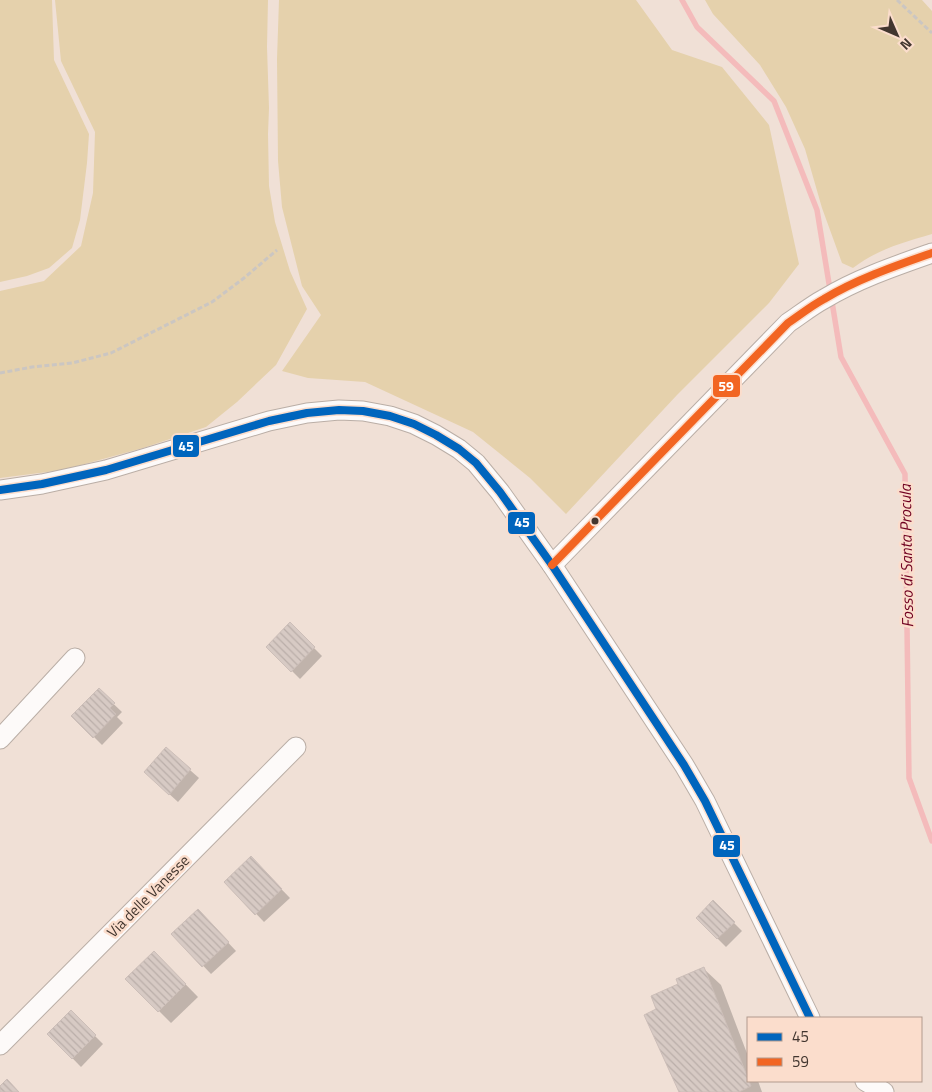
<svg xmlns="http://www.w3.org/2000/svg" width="932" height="1092" viewBox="0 0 932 1092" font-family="'Titillium Web',sans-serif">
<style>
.grass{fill:#e5d1ac}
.shadow{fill:#0003}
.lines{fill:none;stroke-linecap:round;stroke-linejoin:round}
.stream{stroke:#f4bbbb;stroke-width:5.5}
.building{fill:url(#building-back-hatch);stroke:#ccbeb8}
.street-casing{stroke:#baaea6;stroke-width:21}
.path{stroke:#cbc6c2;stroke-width:3;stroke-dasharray:5 2.5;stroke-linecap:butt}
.street{stroke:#fdfaf9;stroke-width:19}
.bus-1-casing{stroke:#fbddcc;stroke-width:11}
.bus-2-casing{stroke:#fbddcc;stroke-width:11}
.bus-1{stroke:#0065bd;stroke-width:8}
.bus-2{stroke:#f26522;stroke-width:8}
.bus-dot{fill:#42362f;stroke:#fbddcc;stroke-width:2}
.labels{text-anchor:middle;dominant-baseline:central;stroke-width:5;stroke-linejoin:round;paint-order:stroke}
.street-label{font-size:15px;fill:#42362f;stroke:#fbddcc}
.water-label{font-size:16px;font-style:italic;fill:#700020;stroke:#fbddcc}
.line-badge{stroke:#fbddcc;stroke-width:2}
.badge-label{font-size:14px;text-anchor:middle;font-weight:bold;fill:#fff}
</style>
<defs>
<pattern id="building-back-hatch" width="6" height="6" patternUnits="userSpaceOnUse" patternTransform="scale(1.25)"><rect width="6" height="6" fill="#d7cac4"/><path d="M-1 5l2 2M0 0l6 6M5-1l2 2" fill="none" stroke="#baaea9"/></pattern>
</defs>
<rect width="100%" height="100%" fill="#f0e0d6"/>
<!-- grass -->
<g class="grass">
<polygon points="0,0 52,0 54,60 89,134 87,163 80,220 72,248 49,268 27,276 0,282"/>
<polygon points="55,0 268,0 267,47 269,108 268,134 269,186 275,222 290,271 307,309 276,365 237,402 206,427 143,448 63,470 0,478 0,291 44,281 81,246 93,193 95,132 61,61"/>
<polygon points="279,0 636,0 672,50 722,67 769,125 799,264 769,303 677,395 566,514 530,478 473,432 365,382 308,378 282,371 321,315 302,286 282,207 278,161 277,59"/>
<path d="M705 0H922L932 11V234C902 243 878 249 853 268L842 263 822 208 805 149 786 107 760 65 713 14Z"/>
</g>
<!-- shadow -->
<g class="shadow">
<polygon points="290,624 322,656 300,679 268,647"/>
<polygon points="99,690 122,712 117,717 123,723 102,745 73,716"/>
<polygon points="166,749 199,778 178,802 154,780"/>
<polygon points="251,858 290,898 264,922 226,882"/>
<polygon points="713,902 742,931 726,947 697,918"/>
<polygon points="206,919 236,951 211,974 173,934"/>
<polygon points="154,952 198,997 171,1023 127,979"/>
<polygon points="704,969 721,985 748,1056 748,1081 758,1081 762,1092 680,1092 658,1010"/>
<polygon points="71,1012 103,1044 81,1067 49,1034"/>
</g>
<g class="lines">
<!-- stream -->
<polyline class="stream" points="682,0 697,27 774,101 817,210 841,357 905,474 909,778 932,841"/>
</g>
<!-- building -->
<g class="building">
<polygon points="290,622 315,647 291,672 266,647"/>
<polygon points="99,688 115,703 110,708 116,714 93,738 71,716"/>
<polygon points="166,747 191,769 169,795 144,772"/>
<polygon points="251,856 282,889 255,915 224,882"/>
<polygon points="713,900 735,922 717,939 696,918"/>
<polygon points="198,909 229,942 202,967 171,934"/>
<polygon points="154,951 186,984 158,1012 125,979"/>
<polygon points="704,967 751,1086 739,1092 679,1092 644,1015 656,1009 651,996 678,984 676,979"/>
<polygon points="71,1010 96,1035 72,1059 47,1034"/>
<polygon points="7,1079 19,1092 0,1092 0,1086"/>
</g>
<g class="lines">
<!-- street casing -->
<g class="street-casing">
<g id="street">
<polyline points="0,490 42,484 106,470 269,421 307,413 339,410 363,411 390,416 414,424 436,435 459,449 476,463 500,492 552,565 684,765 705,801 810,1018"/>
<path d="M552 565 788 323C800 315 811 306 824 299 857 279 895 266 932 253"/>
<polyline points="0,739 75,658"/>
<polyline points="0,1045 296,747"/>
<polyline points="865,1081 884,1092"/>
</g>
</g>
<!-- path -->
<g class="path">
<polyline points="897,0 932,33"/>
<polyline points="0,373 32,367 72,363 111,353 212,302 244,278 277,250"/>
</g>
<!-- street -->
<use href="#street" class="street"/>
<!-- bus-1 casing -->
<g class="bus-1-casing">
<polyline id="bus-1" points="0,490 42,484 106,470 269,421 307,413 339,410 363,411 390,416 414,424 436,435 459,449 476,463 500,492 552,565 684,765 705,801 810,1018"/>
</g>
<!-- bus-2 casing -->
<g class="bus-2-casing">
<path id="bus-2" d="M552 565 788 323C800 315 811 306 824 299 857 279 895 266 932 253"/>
</g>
<!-- bus-1 -->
<use href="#bus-1" class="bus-1"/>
<!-- bus-2 -->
<use href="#bus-2" class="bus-2"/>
</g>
<!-- markers -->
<circle class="bus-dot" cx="595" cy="521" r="4.5"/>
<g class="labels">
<!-- street labels -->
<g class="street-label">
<text transform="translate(148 896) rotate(-45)">Via delle Vanesse</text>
</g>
<!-- water labels -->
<g class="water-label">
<text transform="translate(906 556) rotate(-91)">Fosso di Santa Procula</text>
</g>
</g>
<g class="line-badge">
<rect x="712" y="374" width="29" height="24" rx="5" fill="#f26522"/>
<rect x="172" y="434" width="28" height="24" rx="5" fill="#0065bd"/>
<rect x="507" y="511" width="29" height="24" rx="5" fill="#0065bd"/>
<rect x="712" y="834" width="29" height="24" rx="5" fill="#0065bd"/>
</g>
<g class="badge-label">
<text x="726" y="391">59</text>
<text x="186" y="451">45</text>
<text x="522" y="527">45</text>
<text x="727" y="850">45</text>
</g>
<!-- legend -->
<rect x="747" y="1017" width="175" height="65" fill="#fbddcc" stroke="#b19a8d"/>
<rect x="757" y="1033" width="25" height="8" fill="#0065bd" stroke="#b19a8d"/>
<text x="792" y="1042" font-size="15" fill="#42362f">45</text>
<rect x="757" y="1058" width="25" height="8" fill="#f26522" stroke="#b19a8d"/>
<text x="792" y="1067" font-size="15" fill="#42362f">59</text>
<!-- north arrow -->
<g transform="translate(897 35) rotate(135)" stroke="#fbddcc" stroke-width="4" paint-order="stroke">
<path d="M0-4L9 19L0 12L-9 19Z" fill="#42362f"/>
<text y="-8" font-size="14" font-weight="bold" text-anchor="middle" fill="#42362f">N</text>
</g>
</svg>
